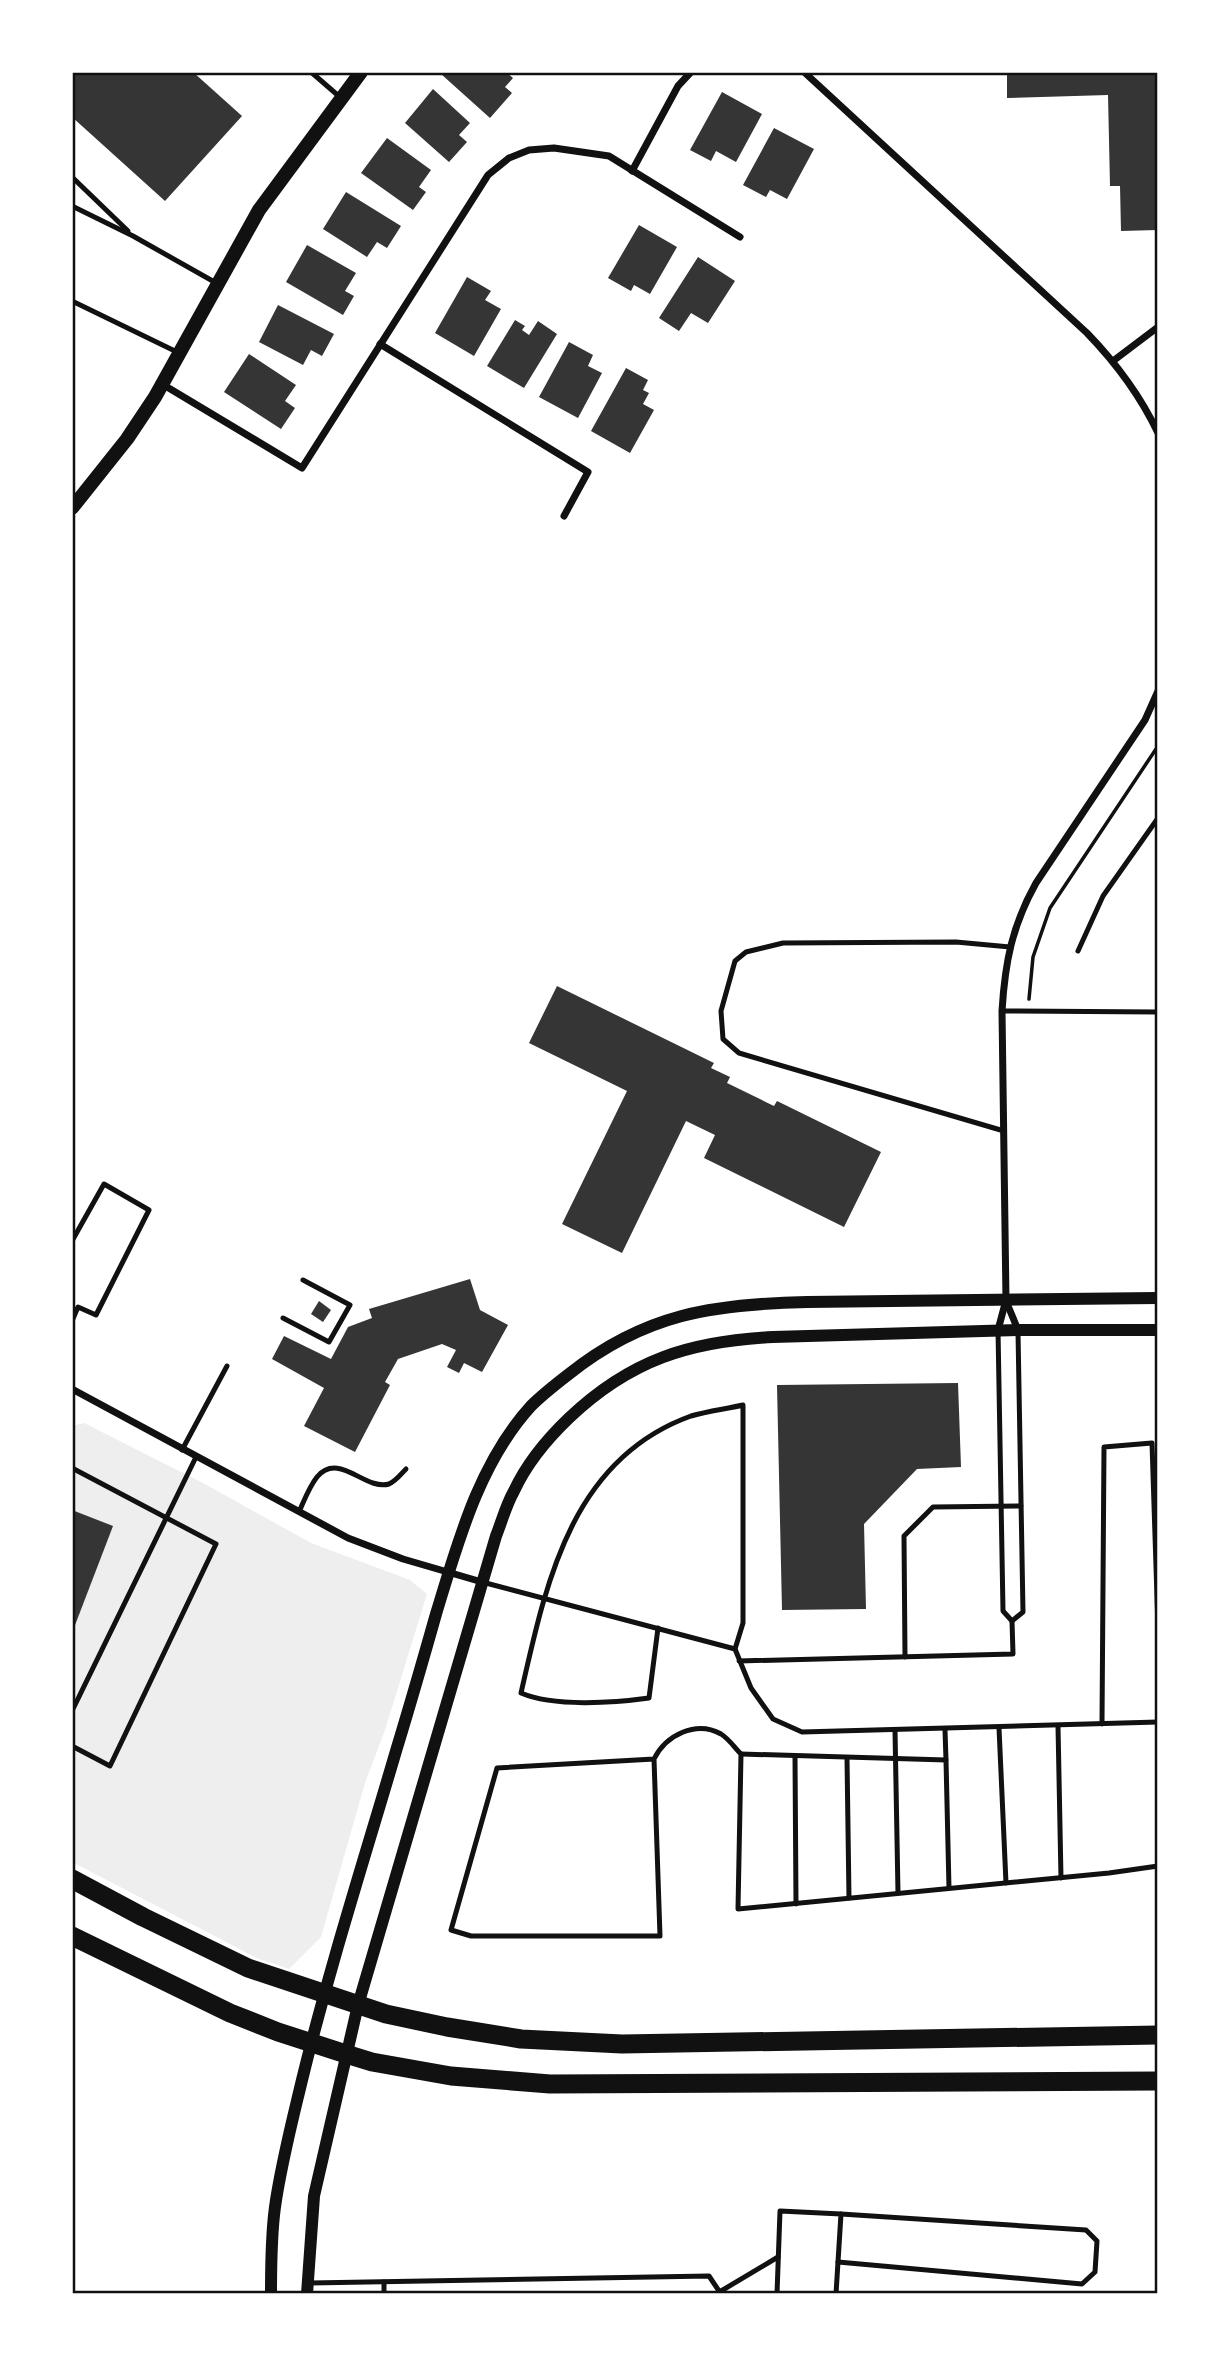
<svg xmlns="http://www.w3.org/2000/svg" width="1230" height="2366" viewBox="0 0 1230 2366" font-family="'DejaVu Sans',sans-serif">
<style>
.green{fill:#eee}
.building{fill:#353535}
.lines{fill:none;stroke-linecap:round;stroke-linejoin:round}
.path{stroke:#111;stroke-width:3.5}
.service{stroke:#111;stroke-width:5}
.minor{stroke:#111;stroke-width:7}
.tertiary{stroke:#111;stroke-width:12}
.secondary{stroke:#111;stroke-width:14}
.trunk{stroke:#111;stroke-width:19}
.neatline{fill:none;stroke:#111;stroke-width:2.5}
</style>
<rect width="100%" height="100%" fill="#fff"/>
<!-- green -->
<polygon class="green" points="84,1423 203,1483 311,1543 410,1580 427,1594 385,1730 365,1783 321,1937 289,1969 259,1959 72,1862 72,1426"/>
<!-- building -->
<g class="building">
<polygon points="72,72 193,72 242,116 165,201 72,117"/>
<polygon points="443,72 506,72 513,78 505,87 512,93 490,118 441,74"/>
<polygon points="1007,72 1158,72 1158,230 1121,231 1120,186 1110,186 1108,95 1007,98"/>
<polygon points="433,89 470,123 459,135 467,142 449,162 405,123"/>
<polygon points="722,92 762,114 736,162 716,151 711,161 690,150"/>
<polygon points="774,128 814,149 787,199 770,190 766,197 743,185"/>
<polygon points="387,138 431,170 419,187 426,192 413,210 361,173"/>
<polygon points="346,192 401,226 387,248 377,242 367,257 323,229"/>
<polygon points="639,225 677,247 650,294 634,285 631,291 608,278"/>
<polygon points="307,245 356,273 345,291 354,296 343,315 286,282"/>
<polygon points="698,257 735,281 708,323 691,313 679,331 659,318"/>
<polygon points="467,277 491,291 485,300 501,309 474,356 435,333"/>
<polygon points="278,305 334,334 322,356 311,350 303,365 259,342"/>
<polygon points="515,320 525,326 522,330 529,335 538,321 557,334 524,388 487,366"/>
<polygon points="569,342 593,355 588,366 602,373 578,418 539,397"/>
<polygon points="249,354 296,385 285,401 295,408 281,429 224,392"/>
<polygon points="626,368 648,380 643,390 649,393 643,404 654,410 630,453 591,431"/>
<polygon points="557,986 714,1063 711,1068 730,1077 727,1083 774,1106 777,1101 881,1152 844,1227 704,1158 715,1135 686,1121 622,1253 562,1224 627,1091 529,1043"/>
<polygon points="470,1279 480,1310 508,1325 482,1372 464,1363 459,1373 447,1367 456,1350 442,1344 398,1359 385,1382 390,1385 355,1452 304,1426 324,1388 272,1359 284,1336 331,1359 348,1327 372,1318 369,1309"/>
<polygon points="319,1301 331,1310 323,1322 311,1314"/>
<polygon points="958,1383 961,1467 917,1469 864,1524 866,1609 782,1610 777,1385"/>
<polygon points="72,1510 113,1526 72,1633"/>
</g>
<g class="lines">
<!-- path -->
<polyline class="path" points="1029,999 1033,957 1050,908 1158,746"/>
<!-- service -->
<g class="service">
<polyline points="311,72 341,98"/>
<polyline points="72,177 128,231"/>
<polyline points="72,206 133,236 218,284"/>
<polyline points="72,301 179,353"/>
<polyline points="1078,951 1103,896 1158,818"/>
<polyline points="1002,1011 1158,1012"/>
<polyline points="1004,1131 739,1053 723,1039 721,1011 735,961 746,952 783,943 956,942 1010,947"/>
<polyline points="72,1241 104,1184 149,1210 96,1315 78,1307 72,1321"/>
<polyline points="283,1318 329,1342 350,1305 303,1280"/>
<polyline points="998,1330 1003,1611 1012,1621 1023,1612 1018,1332"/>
<polyline points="182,1450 227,1366"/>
<polyline points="72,1468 216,1544 110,1766 72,1746"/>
<path d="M299 1512C304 1501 309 1487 317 1477 339 1451 365 1491 389 1484 396 1481 401 1474 406 1469"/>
<polyline points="482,1582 735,1649 751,1688 773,1719 802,1732 1158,1722"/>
<path d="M658 1628 649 1698C613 1703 554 1707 521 1693 546 1583 571 1459 691 1416 708 1411 726 1409 743 1405V1623L735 1649"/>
<polyline points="905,1657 904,1536 933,1507 1021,1506"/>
<polyline points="739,1661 1013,1654 1012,1621"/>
<polyline points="72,1711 196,1457"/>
<polyline points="1102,1724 1104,1447 1152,1443 1158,1628"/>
<polyline points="1058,1726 1061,1878"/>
<polyline points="999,1728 1006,1883"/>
<polyline points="895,1730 898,1893"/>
<polyline points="741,1754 946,1760 945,1730"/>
<polyline points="795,1756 796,1904"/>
<polyline points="847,1758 849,1898"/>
<path d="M654 1759 497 1768 451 1930 471 1936H660L654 1759C666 1735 696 1720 721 1734 729 1739 735 1748 741 1754L738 1909 1109 1873 1158 1866"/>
<polyline points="946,1760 949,1888"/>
<polyline points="838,2262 1082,2284 1095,2272 1097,2241 1086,2230 841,2214"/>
<polyline points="384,2282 384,2294"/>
<polyline points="310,2283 709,2276 721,2294"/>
<polyline points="721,2291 778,2257"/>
<polyline points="777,2294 780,2211 841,2214 836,2294"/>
</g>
<!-- minor -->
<g class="minor">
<path d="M804 72 1087 333C1116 363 1140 395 1158 433"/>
<polyline points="632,171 678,86 691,72"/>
<polyline points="380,344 588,472 564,516"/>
<polyline points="1113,361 1158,327"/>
<polyline points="162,384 302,468 488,175 509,158 529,150 554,148 609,156 740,237"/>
<polyline points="1006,1301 1018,1330"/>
<path d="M998 1330 1006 1300 1002 1011C1005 962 1012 926 1036 883L1145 720 1158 691"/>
<polyline points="72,1389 348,1538 403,1559 482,1582"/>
</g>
<!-- tertiary -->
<g class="tertiary">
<path d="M271 2294C271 2265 271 2236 275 2207 281 2164 292 2122 302 2080 329 1969 364 1860 396 1751 410 1705 423 1660 436 1614 458 1542 479 1463 531 1406 542 1395 556 1384 569 1374 644 1314 713 1304 807 1302L1158 1298"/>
<path d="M307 2294 314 2196 358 2005 496 1536C502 1521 506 1505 514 1491 527 1463 547 1439 569 1418 630 1360 690 1341 773 1337L1018 1330H1158"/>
</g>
<!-- secondary -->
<polyline class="secondary" points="72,508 127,439 155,397 259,210 361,72"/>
<!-- trunk -->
<g class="trunk">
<polyline points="72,1879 143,1917 248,1968 386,2014 447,2027 521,2039 622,2044 1158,2035"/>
<polyline points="72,1936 230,2013 278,2032 346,2054 372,2062 451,2076 550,2084 1158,2081"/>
</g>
</g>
<!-- border -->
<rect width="1230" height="2366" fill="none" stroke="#ffffff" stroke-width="147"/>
<rect x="74" y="74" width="1082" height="2218" class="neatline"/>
</svg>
